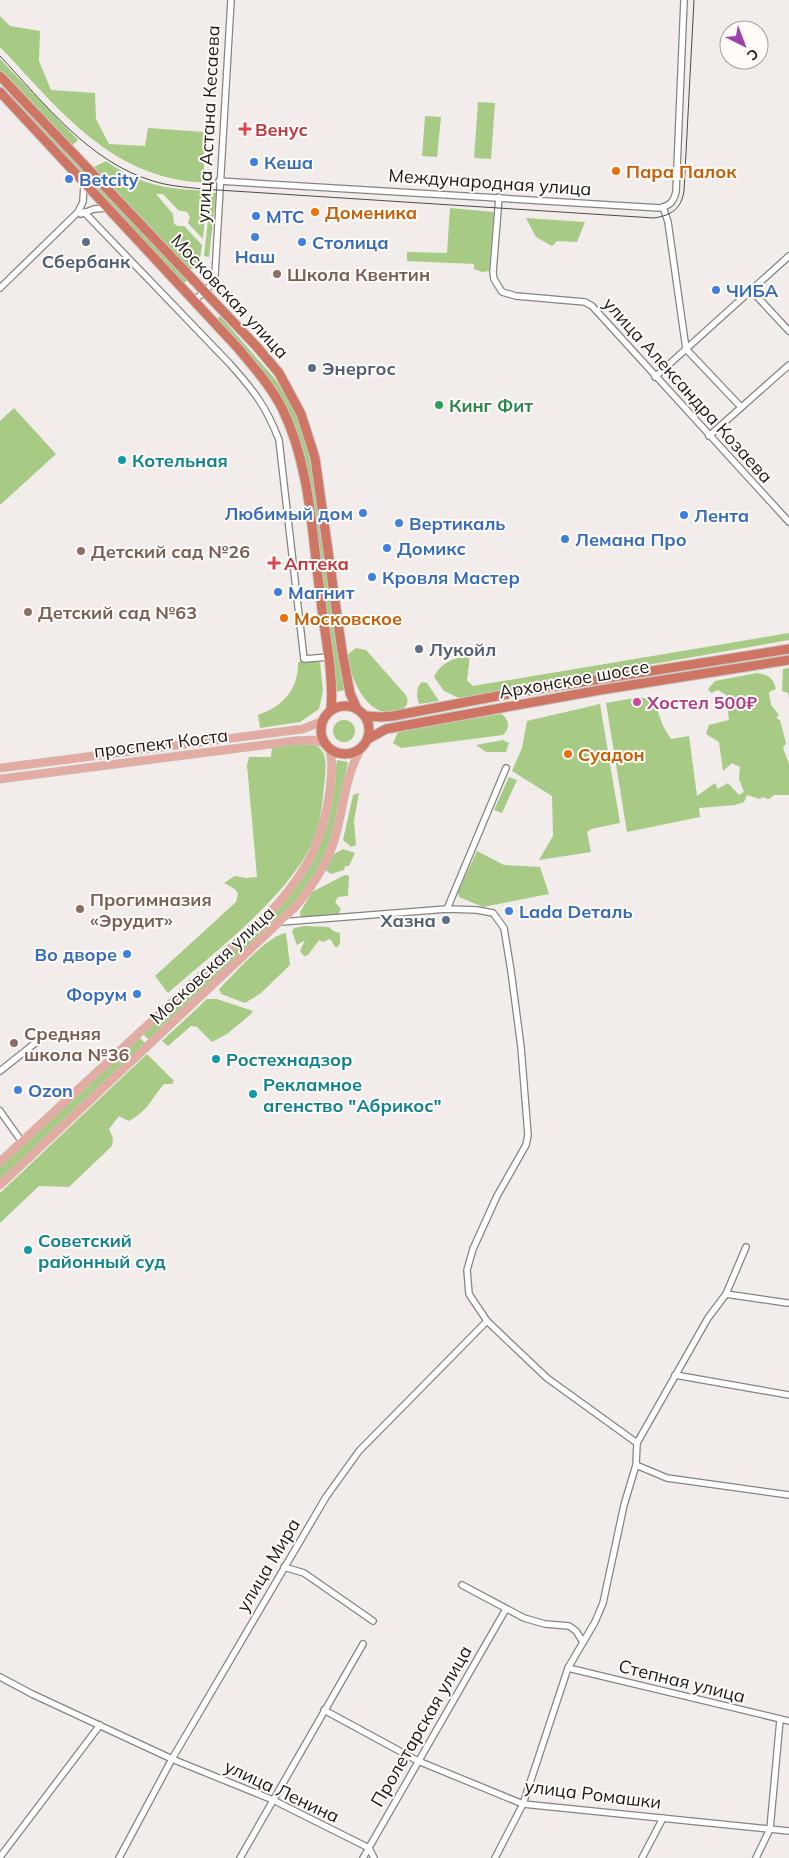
<svg xmlns="http://www.w3.org/2000/svg" width="789" height="1858" viewBox="0 0 789 1858" font-family="Mulish,sans-serif">
<style>
.green{fill:#a7ca85}
.lines{fill:none;stroke-linecap:round;stroke-linejoin:round}
.minor-casing{stroke:#868380;stroke-width:8}
.major-casing{stroke:#c8c8c8;stroke-width:9}
.highway-casing{stroke:#c8c8c8;stroke-width:11}
.minor{stroke:#fff;stroke-width:5.5}
.major{stroke:#e2aca2;stroke-width:8}
.highway{stroke:#ce7564;stroke-width:9}
.tram{stroke:#4d4b4a;stroke-width:1}
.health-dot{fill:#e0444e;stroke:#fffbf8;stroke-width:2}
.shop-dot{fill:#3f7fe0;stroke:#fffbf8;stroke-width:2}
.food-dot{fill:#e8710a;stroke:#fffbf8;stroke-width:2}
.service-dot{fill:#5c6f8a;stroke:#fffbf8;stroke-width:2}
.education-dot{fill:#8d6e63;stroke:#fffbf8;stroke-width:2}
.leisure-dot{fill:#2e9e5b;stroke:#fffbf8;stroke-width:2}
.culture-dot{fill:#0f9aa8;stroke:#fffbf8;stroke-width:2}
.hotel-dot{fill:#d1479c;stroke:#fffbf8;stroke-width:2}
.labels{text-anchor:middle;dominant-baseline:central;stroke-width:4;stroke-linejoin:round;paint-order:stroke}
.street-label{font-size:18px;fill:#1b1a19;stroke:#fffbf8}
.health-label{font-size:18px;font-weight:bold;fill:#be3a42;stroke:#fffbf8;text-anchor:start}
.shop-label{font-size:18px;font-weight:bold;fill:#366cbe;stroke:#fffbf8;text-anchor:start}
.food-label{font-size:18px;font-weight:bold;fill:#c56008;stroke:#fffbf8;text-anchor:start}
.service-label{font-size:18px;font-weight:bold;fill:#4e5e75;stroke:#fffbf8;text-anchor:start}
.education-label{font-size:18px;font-weight:bold;fill:#785e54;stroke:#fffbf8;text-anchor:start}
.leisure-label{font-size:18px;font-weight:bold;fill:#27864d;stroke:#fffbf8;text-anchor:start}
.culture-label{font-size:18px;font-weight:bold;fill:#0d838f;stroke:#fffbf8;text-anchor:start}
.hotel-label{font-size:18px;font-weight:bold;fill:#b23c85;stroke:#fffbf8;text-anchor:start}
</style>
<rect width="100%" height="100%" fill="#f2edeb"/>
<!-- green -->
<g class="green">
<path d="M0 16 10 26 40 31 39 61 51 90 95 93 96 119 109 144 145 146 148 128 204 132V182C193 183 181 180 170 178 97 161 50 99 0 47Z"/>
<polygon points="0,59 78,140 71,147 0,72"/>
<polygon points="13,96 187,280 182,285 10,98"/>
<polygon points="478,102 495,103 491,159 474,158"/>
<polygon points="425,116 441,117 437,157 422,156"/>
<path d="M106 161C140 185 166 189 207 191L203 239 188 223 190 217 187 212 178 210 163 194H156L173 214 174 224 178 226H184L202 245 199 265 188 270 94 167Z"/>
<polygon points="211,193 216,193 209,257 204,256"/>
<polygon points="450,208 494,212 489,271 482,272 474,269 474,264 407,261 407,252 447,253"/>
<polygon points="526,218 585,222 577,242 557,241 552,246 536,237"/>
<polygon points="220,316 275,379 291,403 305,438 318,499 345,690 335,692 301,449 291,416 274,385 217,319"/>
<polygon points="14,408 56,454 0,505 0,421"/>
<path d="M789 633V640L459 698 444 691 434 677C441 662 455 658 470 655L467 680 473 686Z"/>
<path d="M356 648 366 650 405 694C414 707 397 715 385 712 362 708 350 674 347 655Z"/>
<path d="M298 662H320L323 691 319 709 300 722 260 728 258 715C283 707 299 688 298 662Z"/>
<polygon points="789,668 789,699 788,693 782,691 783,669"/>
<path d="M757 673C769 675 773 677 776 689L769 692 771 705 779 715 776 718 780 720 786 743 783 748 789 764V795H774L769 799 762 797 760 799 747 795 744 802 735 805 699 808 700 817 627 832 606 703 640 697 654 701 663 726 671 739 689 736 697 796 715 783 718 789 728 783 739 795 744 792 739 779 740 767 732 763 723 771 719 742 706 734 709 725 729 720 726 695 718 690 711 693 708 689 715 681Z"/>
<path d="M422 682 427 683 439 701 419 704C416 696 416 687 422 682Z"/>
<polygon points="600,704 620,823 591,829 587,832 591,852 539,860 553,836 552,796 512,771 522,748 527,721"/>
<path d="M501 714C510 719 510 729 503 735L401 748 393 743 398 732 403 729Z"/>
<circle cx="344" cy="731" r="11"/>
<polygon points="503,740 509,743 506,752 486,752 476,745"/>
<path d="M308 743C328 747 326 761 325 778 323 794 322 812 318 827 302 887 214 952 168 993L155 976 236 902 238 894 235 889 224 883 235 876 246 878 257 877 247 765 249 757H271L272 747Z"/>
<polygon points="337,760 348,762 331,841 317,873 283,916 150,1041 142,1033 283,904 305,875 316,855 326,827"/>
<polygon points="509,777 517,780 502,813 494,810"/>
<polygon points="359,793 354,821 356,845 351,847 343,840 353,795"/>
<polygon points="343,849 355,853 349,866 345,866 344,870 331,874 325,870 332,855"/>
<polygon points="477,851 504,865 540,867 549,894 483,907 459,897 458,892"/>
<polygon points="345,875 349,876 348,896 338,897 335,902 341,909 338,915 301,919 300,912 312,892"/>
<polygon points="304,926 329,927 333,931 340,933 340,944 336,948 330,939 323,942 319,940 308,955 304,956 300,951 305,940 297,945 292,932 294,928"/>
<path d="M286 933 290 965 261 993 245 1003 221 994 219 989C232 976 269 934 286 933Z"/>
<polygon points="207,999 217,999 253,1011 251,1014 227,1034 212,1042 197,1027 191,1026 168,1046 162,1041"/>
<polygon points="139,1037 146,1044 0,1181 0,1167"/>
<path d="M147 1054 174 1081 172 1084H164C150 1100 150 1109 129 1121L119 1116 109 1129 113 1138 112 1146 69 1187 39 1186 0 1223V1193Z"/>
</g>
<g class="lines">
<!-- minor casing -->
<g class="minor-casing">
<g id="minor">
<path d="M219 181 660 208C670 205 673 203 676 192L684 0"/>
<polyline points="499,197 493,272 494,279 502,292 516,296 585,302 592,306 789,522"/>
<polyline points="663,207 668,222 686,349 741,407"/>
<path d="M84 212 230 364C254 391 266 406 279 440L304 659 329 657"/>
<polyline points="81,214 94,209 108,208"/>
<polyline points="0,288 78,212 83,202 84,183"/>
<polyline points="751,290 789,331"/>
<polyline points="194,301 210,286 215,275 231,0"/>
<polyline points="655,377 789,256"/>
<polyline points="709,436 789,365"/>
<polyline points="447,909 506,768"/>
<polyline points="281,922 447,909 477,910 493,913 504,928 511,971 521,1047 528,1135 526,1145 497,1196 473,1249 467,1270 469,1294 487,1321 547,1378 637,1443"/>
<polyline points="0,1071 39,1040"/>
<polyline points="0,1111 22,1142"/>
<polyline points="746,1247 726,1294 708,1318 637,1443 636,1465 667,1478 789,1495"/>
<polyline points="726,1294 787,1303"/>
<polyline points="675,1375 789,1395"/>
<polyline points="284,1567 304,1573 373,1621"/>
<polyline points="462,1585 524,1618 545,1624 569,1626 576,1631 583,1642"/>
<polyline points="568,1668 789,1721"/>
<polyline points="0,1677 32,1694 172,1759 273,1800 369,1848 374,1858"/>
<polyline points="324,1710 418,1761 523,1804 789,1831"/>
<polyline points="0,1857 100,1725"/>
<polyline points="119,1858 172,1759 326,1497 359,1451 487,1321"/>
<polyline points="240,1858 363,1644"/>
<polyline points="363,1858 506,1609"/>
<polyline points="495,1858 523,1804 568,1668 595,1622 603,1603 624,1505 636,1465"/>
<polyline points="642,1858 663,1818"/>
<polyline points="756,1858 770,1829 780,1720"/>
</g>
</g>
<!-- major casing -->
<g class="major-casing">
<g id="major">
<polyline points="0,768 303,729 323,721"/>
<polyline points="0,779 294,741 313,740 326,744"/>
<path d="M0 1162 277 905C309 867 323 840 330 790 331 776 334 762 329 748"/>
<path d="M0 1185 295 907C312 887 326 866 334 841 344 808 344 779 361 748"/>
</g>
</g>
<!-- highway casing -->
<g class="highway-casing">
<g id="highway">
<polyline points="0,76 257,347 279,373 301,414 315,458 342,651 350,693 357,709"/>
<path d="M0 92 237 347C253 366 270 385 282 408 311 467 312 537 321 601 325 638 334 673 331 710"/>
<circle cx="345" cy="730" r="24"/>
<polyline points="366,716 381,717 393,716 513,693 789,649"/>
<polyline points="368,739 386,729 600,690 789,660"/>
</g>
</g>
<!-- minor -->
<use href="#minor" class="minor"/>
<!-- major -->
<use href="#major" class="major"/>
<!-- highway -->
<use href="#highway" class="highway"/>
<!-- tram -->
<path class="tram" d="M0 56C44 103 89 162 153 181 168 186 186 187 202 189L654 218C672 215 681 209 684 191L694 0"/>
</g>
<!-- markers -->
<g class="health-dot">
<path d="M242.5 121.5h5v5h5v5h-5v5h-5v-5h-5v-5h5z"/>
<path d="M271.5 555.5h5v5h5v5h-5v5h-5v-5h-5v-5h5z"/>
</g>
<g class="shop-dot">
<circle cx="254" cy="162" r="5"/>
<circle cx="69" cy="179" r="5"/>
<circle cx="256" cy="216" r="5"/>
<circle cx="255" cy="237" r="5"/>
<circle cx="302" cy="242" r="5"/>
<circle cx="716" cy="290" r="5"/>
<circle cx="363" cy="513" r="5"/>
<circle cx="684" cy="515" r="5"/>
<circle cx="399" cy="523" r="5"/>
<circle cx="565" cy="539" r="5"/>
<circle cx="387" cy="548" r="5"/>
<circle cx="372" cy="577" r="5"/>
<circle cx="278" cy="592" r="5"/>
<circle cx="509" cy="911" r="5"/>
<circle cx="127" cy="954" r="5"/>
<circle cx="137" cy="994" r="5"/>
<circle cx="18" cy="1090" r="5"/>
</g>
<g class="food-dot">
<circle cx="616" cy="171" r="5"/>
<circle cx="315" cy="212" r="5"/>
<circle cx="284" cy="618" r="5"/>
<circle cx="568" cy="754" r="5"/>
</g>
<g class="service-dot">
<circle cx="86" cy="242" r="5"/>
<circle cx="312" cy="368" r="5"/>
<circle cx="419" cy="649" r="5"/>
<circle cx="446" cy="920" r="5"/>
</g>
<g class="education-dot">
<circle cx="277" cy="274" r="5"/>
<circle cx="81" cy="551" r="5"/>
<circle cx="28" cy="612" r="5"/>
<circle cx="80" cy="909" r="5"/>
<circle cx="14" cy="1043" r="5"/>
</g>
<circle class="leisure-dot" cx="439" cy="405" r="5"/>
<g class="culture-dot">
<circle cx="122" cy="460" r="5"/>
<circle cx="216" cy="1059" r="5"/>
<circle cx="253" cy="1094" r="5"/>
<circle cx="28" cy="1250" r="5"/>
</g>
<circle class="hotel-dot" cx="637" cy="702" r="5"/>
<g class="labels">
<!-- street labels -->
<g class="street-label">
<text transform="translate(208 124) rotate(-87)">улица Астана Кесаева</text>
<text transform="translate(490 182) rotate(4)">Международная улица</text>
<text transform="translate(230 296) rotate(47)">Московская улица</text>
<text transform="translate(688 390) rotate(48)">улица Александра Козаева</text>
<text transform="translate(574 679) rotate(-10)">Архонское шоссе</text>
<text transform="translate(161 743) rotate(-7)">проспект Коста</text>
<text transform="translate(212 965) rotate(-43)">Московская улица</text>
<text transform="translate(268 1565) rotate(-59)">улица Мира</text>
<text transform="translate(682 1681) rotate(14)">Степная улица</text>
<text transform="translate(421 1726) rotate(-60)">Пролетарская улица</text>
<text transform="translate(282 1791) rotate(25)">улица Ленина</text>
<text transform="translate(593 1794) rotate(7)">улица Ромашки</text>
</g>
<!-- health labels -->
<g class="health-label">
<text x="255" y="129">Венус</text>
<text x="284" y="563">Аптека</text>
</g>
<!-- shop labels -->
<g class="shop-label">
<text x="264" y="162">Кеша</text>
<text x="79" y="179">Betcity</text>
<text x="266" y="216">МТС</text>
<text x="312" y="242">Столица</text>
<text x="255" y="256" text-anchor="middle">Наш</text>
<text x="726" y="290">ЧИБА</text>
<text x="353" y="513" text-anchor="end">Любимый дом</text>
<text x="694" y="515">Лента</text>
<text x="409" y="523">Вертикаль</text>
<text x="575" y="539">Лемана Про</text>
<text x="397" y="548">Домикс</text>
<text x="382" y="577">Кровля Мастер</text>
<text x="288" y="592">Магнит</text>
<text x="519" y="911">Lada Dеталь</text>
<text x="117" y="954" text-anchor="end">Во дворе</text>
<text x="127" y="994" text-anchor="end">Форум</text>
<text x="28" y="1090">Ozon</text>
</g>
<!-- food labels -->
<g class="food-label">
<text x="626" y="171">Пара Палок</text>
<text x="325" y="212">Доменика</text>
<text x="294" y="618">Московское</text>
<text x="578" y="754">Суадон</text>
</g>
<!-- service labels -->
<g class="service-label">
<text x="86" y="261" text-anchor="middle">Сбербанк</text>
<text x="322" y="368">Энергос</text>
<text x="429" y="649">Лукойл</text>
<text x="436" y="920" text-anchor="end">Хазна</text>
</g>
<!-- education labels -->
<g class="education-label">
<text x="287" y="274">Школа Квентин</text>
<text x="91" y="551">Детский сад №26</text>
<text x="38" y="612">Детский сад №63</text>
<text x="90" y="899">Прогимназия<tspan x="90" dy="21">«Эрудит»</tspan></text>
<text x="24" y="1033">Средняя<tspan x="24" dy="21">школа №36</tspan></text>
</g>
<!-- leisure labels -->
<g class="leisure-label">
<text x="449" y="405">Кинг Фит</text>
</g>
<!-- culture labels -->
<g class="culture-label">
<text x="132" y="460">Котельная</text>
<text x="226" y="1059">Ростехнадзор</text>
<text x="263" y="1084">Рекламное<tspan x="263" dy="21">агенство "Абрикос"</tspan></text>
<text x="38" y="1240">Советский<tspan x="38" dy="21">районный суд</tspan></text>
</g>
<!-- hotel labels -->
<g class="hotel-label">
<text x="647" y="702">Хостел 500₽</text>
</g>
</g>
<!-- north arrow -->
<g transform="translate(744 45) rotate(138)"><circle r="24" fill="#fffbf8" stroke="#a4a19f"/>
<path d="M0-4L9 19L0 12L-9 19Z" fill="#9e41ab"/>
<text y="-8" font-size="14" font-weight="bold" text-anchor="middle" fill="#1b1a19">С</text>
</g>
</svg>
